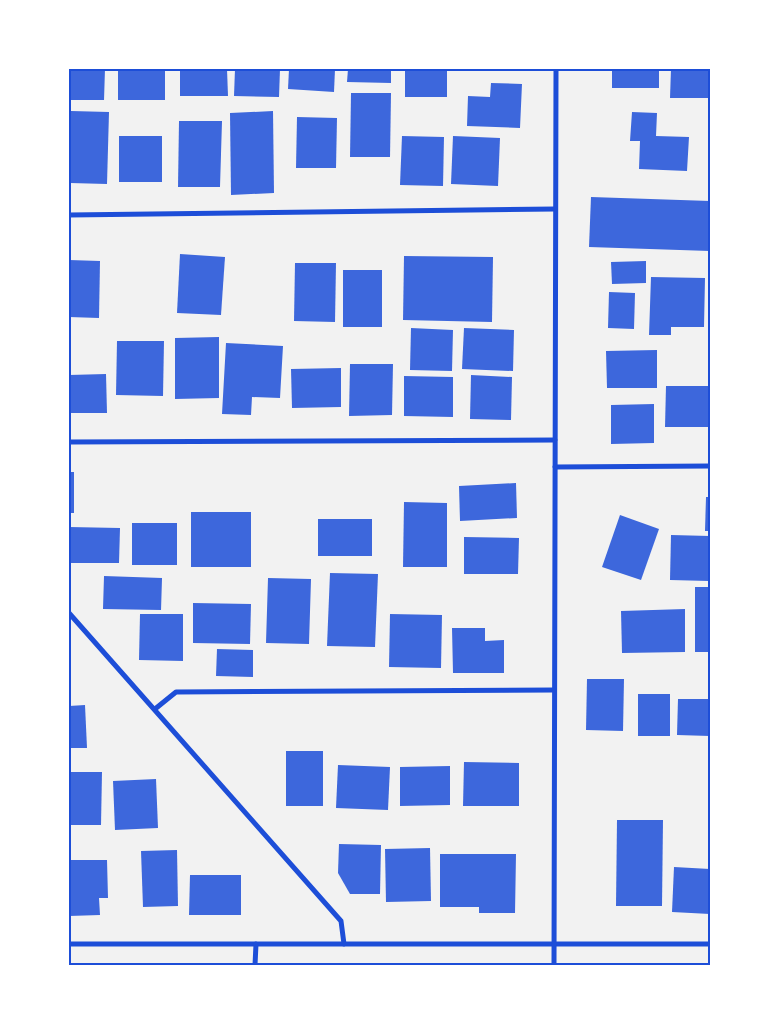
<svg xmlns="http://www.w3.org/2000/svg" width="779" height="1034" viewBox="0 0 779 1034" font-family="Barlow,sans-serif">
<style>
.building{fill:#3d67dc}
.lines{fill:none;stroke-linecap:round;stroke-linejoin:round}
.minor{stroke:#1d4ed8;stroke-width:5}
.neatline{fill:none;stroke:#1d4ed8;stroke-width:2}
</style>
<rect width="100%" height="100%" fill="#f2f2f2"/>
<!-- building -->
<g class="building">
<polygon points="69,69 105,69 104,100 69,100"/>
<rect x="118" y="69" width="47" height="31"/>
<polygon points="180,69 227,69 228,96 180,96"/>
<polygon points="235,69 280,69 279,97 234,96"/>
<polygon points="289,69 335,69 334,92 288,89"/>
<polygon points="348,69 391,69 391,83 347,82"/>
<rect x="405" y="69" width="42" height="28"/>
<rect x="612" y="69" width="47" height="19"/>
<polygon points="671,69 710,69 710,98 670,98"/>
<polygon points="491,83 522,84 520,128 467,126 468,96 490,97"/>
<polygon points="351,93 391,93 390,157 350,157"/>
<polygon points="71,111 109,112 107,184 70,183"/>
<polygon points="273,111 274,193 231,195 230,113"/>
<polygon points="632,112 657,113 656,136 689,137 687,171 639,169 640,141 630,141"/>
<polygon points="297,117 337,118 336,168 296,168"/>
<polygon points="179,121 222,121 220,187 178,187"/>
<rect x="119" y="136" width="43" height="46"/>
<polygon points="402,136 444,137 443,186 400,185"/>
<polygon points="453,136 500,138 498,186 451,184"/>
<polygon points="591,197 710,201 710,251 589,247"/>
<polygon points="180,254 225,257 221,315 177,313"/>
<polygon points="404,256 493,257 492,322 403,320"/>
<polygon points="69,260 100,261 99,318 69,317"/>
<polygon points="646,261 646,283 612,284 611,262"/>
<polygon points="295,263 336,263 335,322 294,321"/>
<rect x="343" y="270" width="39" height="57"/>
<polygon points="651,277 705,278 704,327 671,327 671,335 649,335"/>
<polygon points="609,292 635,293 634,329 608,328"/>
<polygon points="411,328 453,330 452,371 410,370"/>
<polygon points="464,328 514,330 513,371 462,369"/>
<polygon points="219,337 219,398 175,399 175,338"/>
<polygon points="117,341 164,341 163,396 116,395"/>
<polygon points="226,343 283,346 280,398 252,397 251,415 222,414"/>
<polygon points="657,350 657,388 607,388 606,351"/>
<polygon points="350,364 393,364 392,415 349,416"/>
<polygon points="341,368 341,407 292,408 291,369"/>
<polygon points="106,374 107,413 69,413 69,375"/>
<polygon points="471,375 512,377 511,420 470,419"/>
<polygon points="404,376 453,377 453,417 404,416"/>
<polygon points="666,386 710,386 710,427 665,427"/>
<polygon points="654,404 654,443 611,444 611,405"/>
<rect x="69" y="472" width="5" height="41"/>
<polygon points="516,483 517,518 460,521 459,486"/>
<polygon points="706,497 710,497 710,531 705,531"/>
<polygon points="404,502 447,503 447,567 403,567"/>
<rect x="191" y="512" width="60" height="55"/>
<polygon points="620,515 659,529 641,580 602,567"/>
<rect x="318" y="519" width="54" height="37"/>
<rect x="132" y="523" width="45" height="42"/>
<polygon points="69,527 120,528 119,563 69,563"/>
<polygon points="671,535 710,536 709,581 670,580"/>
<polygon points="464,537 519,538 518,574 464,574"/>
<polygon points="330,573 378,574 375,647 327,646"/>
<polygon points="104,576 162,578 161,610 103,609"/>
<polygon points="268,578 311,579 309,644 266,643"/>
<rect x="695" y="587" width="15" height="65"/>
<polygon points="193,603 251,604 250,644 193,643"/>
<polygon points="685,609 685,652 622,653 621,611"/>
<polygon points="140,614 183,614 183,661 139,660"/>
<polygon points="390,614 442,615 441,668 389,667"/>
<polygon points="452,628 485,628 485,641 504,640 504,673 453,673"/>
<polygon points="217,649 253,650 253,677 216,676"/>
<polygon points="587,679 624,679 623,731 586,730"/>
<rect x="638" y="694" width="32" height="42"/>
<polygon points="678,699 710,699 710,736 677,735"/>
<polygon points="85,705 87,748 69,748 69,706"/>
<rect x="286" y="751" width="37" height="55"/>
<polygon points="464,762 519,763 519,806 463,806"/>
<polygon points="338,765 390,767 388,810 336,808"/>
<polygon points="450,766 450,805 400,806 400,767"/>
<polygon points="69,772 102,772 101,825 69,825"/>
<polygon points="156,779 158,828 115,830 113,781"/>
<polygon points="617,820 663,820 662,906 616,906"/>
<polygon points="339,844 381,845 380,894 350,894 338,873"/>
<polygon points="430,848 431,901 386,902 385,849"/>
<polygon points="177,850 178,906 143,907 141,851"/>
<polygon points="440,854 516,854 515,913 479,913 479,907 440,907"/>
<polygon points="69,860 107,860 108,898 99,898 100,915 69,916"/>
<polygon points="674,867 710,869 710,914 672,912"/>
<polygon points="190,875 241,875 241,915 189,915"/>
</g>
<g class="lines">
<!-- minor -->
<g class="minor">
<polyline points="69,215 555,209"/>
<polyline points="69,442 555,440"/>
<polyline points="555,467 710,466"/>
<polyline points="69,613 341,921 344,944"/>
<polyline points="155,709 176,692 554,690"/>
<polyline points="69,944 710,944"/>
<polyline points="255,965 256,944"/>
<polyline points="554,965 556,69"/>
</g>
</g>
<!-- border -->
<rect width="779" height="1034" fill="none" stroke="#ffffff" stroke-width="140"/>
<rect x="70" y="70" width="639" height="894" class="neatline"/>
</svg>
